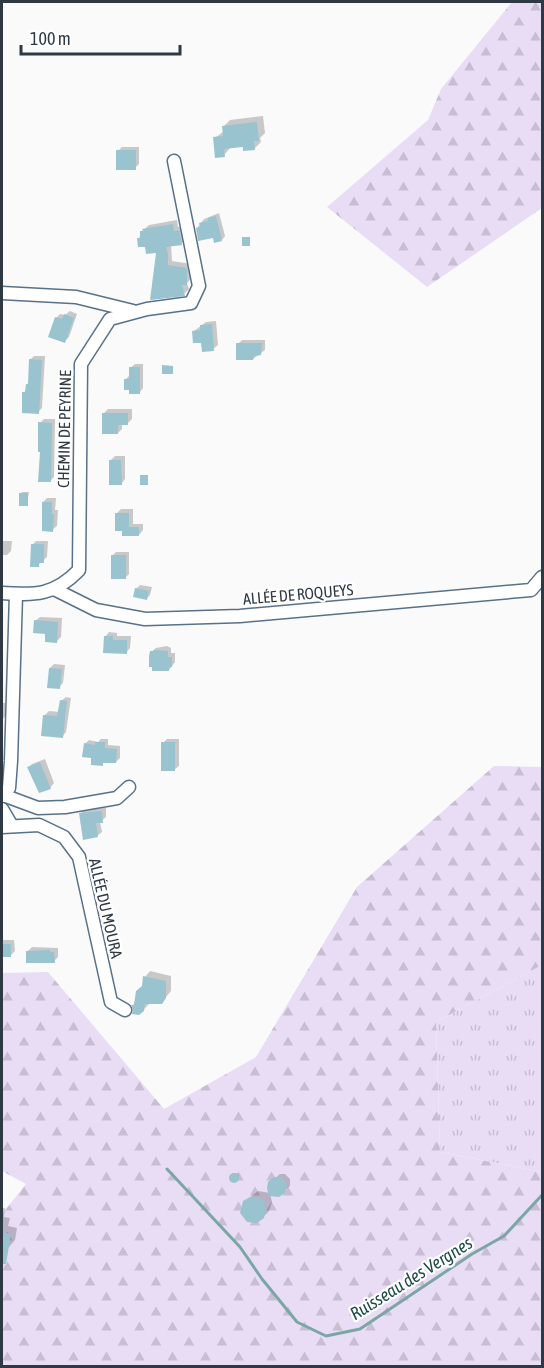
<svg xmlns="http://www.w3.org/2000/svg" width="544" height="1368" viewBox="0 0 544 1368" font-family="'Asap Condensed',sans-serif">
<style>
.grass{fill:url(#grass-tufts)}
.forest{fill:url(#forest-firs)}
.shadow{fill:#0003}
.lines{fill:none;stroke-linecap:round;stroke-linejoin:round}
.stream{stroke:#7ca6a5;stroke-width:3}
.building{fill:#99c3cf}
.street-casing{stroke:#587189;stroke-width:15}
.street{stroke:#fff;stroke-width:12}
.labels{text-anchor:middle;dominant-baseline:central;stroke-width:4.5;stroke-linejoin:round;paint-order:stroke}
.street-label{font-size:16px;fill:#2e3944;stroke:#fff}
.water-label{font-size:18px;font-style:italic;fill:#1d4c48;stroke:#fff}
</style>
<defs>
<pattern id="grass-tufts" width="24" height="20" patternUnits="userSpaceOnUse" patternTransform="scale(1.5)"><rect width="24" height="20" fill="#e8ddf5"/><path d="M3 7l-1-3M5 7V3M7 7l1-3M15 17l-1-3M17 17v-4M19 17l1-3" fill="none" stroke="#c7bed3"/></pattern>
<pattern id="forest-firs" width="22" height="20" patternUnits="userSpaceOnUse" patternTransform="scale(1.5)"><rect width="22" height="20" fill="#e8ddf5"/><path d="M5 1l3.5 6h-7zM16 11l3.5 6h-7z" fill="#c7bed3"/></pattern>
</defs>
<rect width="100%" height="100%" fill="#fafafa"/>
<!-- grass -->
<polygon class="grass" points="542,965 542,1172 440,1152 436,1022"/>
<!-- forest -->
<g class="forest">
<polygon points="512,2 542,2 542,208 427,287 327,207 428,120 441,89"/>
<polygon points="494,766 542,767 542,965 436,1022 440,1152 542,1172 542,1366 2,1366 2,1214 26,1184 2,1171 2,973 48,972 164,1109 256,1057 357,887"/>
</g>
<!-- shadow -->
<g class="shadow">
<polygon points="263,116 265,133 260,138 261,142 254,149 244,145 231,147 224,155 215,138 224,131 223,127 230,120"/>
<polygon points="122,147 139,147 139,164 135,168 118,151"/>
<polygon points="219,213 225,236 222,240 197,228 204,219"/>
<polygon points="177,220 178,227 184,226 186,238 182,243 171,244 172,261 191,264 191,279 187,283 189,289 184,294 158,251 146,245 139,239 141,232 149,225"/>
<polygon points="70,311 77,314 69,337 65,341 56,318 60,314 65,315"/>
<polygon points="216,321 218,345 213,349 194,331 206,322"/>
<polygon points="242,340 265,340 265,350 253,359 238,344"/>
<polygon points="34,356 45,356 42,408 38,412 24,393 29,383 30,360"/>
<polygon points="135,364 143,364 143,388 139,393 126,379 130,375 130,368"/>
<polygon points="108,409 132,409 132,419 128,423 122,423 122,429 118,433 104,413"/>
<polygon points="44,419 55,419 54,477 50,481 41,451 40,423"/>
<polygon points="115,456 125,456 125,479 121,484 110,461"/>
<polygon points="22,492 29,492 27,504 21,493"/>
<polygon points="47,498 56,498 55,510 58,510 57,526 52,530 43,502"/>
<polygon points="121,509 133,509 133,524 143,524 143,530 139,535 123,534 117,513"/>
<polygon points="2,541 12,541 11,551 7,555 2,555"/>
<polygon points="36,541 48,541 47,557 38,565 32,545"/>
<polygon points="116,552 129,552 129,574 125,578 112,556"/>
<polygon points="140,585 152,587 150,595 146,599 136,589"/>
<polygon points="40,617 62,618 61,637 57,641 35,621"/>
<polygon points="109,632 117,633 117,636 131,636 130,648 126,653 105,637"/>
<polygon points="167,646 171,648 171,653 175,653 175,662 169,670 151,652 156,648"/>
<polygon points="54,664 65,665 63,683 59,687 50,668"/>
<polygon points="66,697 71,698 66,732 62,737 45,715 49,711 60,712 61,701"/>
<polygon points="2,703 8,703 7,714 2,720"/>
<polygon points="101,739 108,739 108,745 120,746 120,758 116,762 105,761 102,764 92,756 85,744 89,740 98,742"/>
<polygon points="167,739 179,739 179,766 174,770 163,743"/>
<polygon points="45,759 54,783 50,788 28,768 32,764"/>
<polygon points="106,808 106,817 100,822 102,832 97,836 81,813 85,809"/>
<polygon points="2,940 14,940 15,951 10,956 2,956"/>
<polygon points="32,947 58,948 58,957 54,961 28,951"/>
<polygon points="150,971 171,976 171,991 161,1003 149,1004 143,1010 135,1009 133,1005 144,985 145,977"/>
<circle cx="235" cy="1177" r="4"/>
<polygon points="280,1174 285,1174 290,1179 290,1186 285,1190 270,1194 272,1202 269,1211 262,1218 244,1202 258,1191 270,1193 270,1183"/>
<polygon points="2,1208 5,1208 4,1217 10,1218 8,1226 17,1228 15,1240 4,1253 2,1253"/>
</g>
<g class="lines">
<!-- stream -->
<polyline class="stream" points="167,1169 240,1247 262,1279 297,1322 326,1336 360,1329 472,1254 504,1236 542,1195"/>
</g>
<!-- building -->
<g class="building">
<polygon points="257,122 259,141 254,141 255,150 243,151 243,147 224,149 225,157 215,158 213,137 223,136 222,126"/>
<rect x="116" y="150" width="20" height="20"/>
<polygon points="216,216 222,241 214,243 213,238 198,241 196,228 200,227 199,223 208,221 208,218"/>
<polygon points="173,224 174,231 179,230 182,245 166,247 168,254 168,265 187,268 187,285 182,285 185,296 150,300 156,253 146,254 145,247 138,247 137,238 140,238 140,231 143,231 142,229"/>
<rect x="242" y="237" width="8" height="9"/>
<polygon points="64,314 74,318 65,343 48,337 55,317 62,319"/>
<polygon points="212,324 214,351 202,352 201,343 193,343 192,331 200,330 200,325"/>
<polygon points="236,343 262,343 261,355 254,356 253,360 236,360"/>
<polygon points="29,359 42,360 39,414 22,413 22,392 25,392 26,384 28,384"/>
<polygon points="162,365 173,366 173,374 162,374"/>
<polygon points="129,367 140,367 140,394 129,394 129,390 124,390 124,379 129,379"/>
<polygon points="102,413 128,413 128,425 118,425 118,434 102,434"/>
<polygon points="38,422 52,423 51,482 38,482 40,452 38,452"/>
<polygon points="109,460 121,460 122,485 109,485"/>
<rect x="140" y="475" width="8" height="10"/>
<rect x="19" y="493" width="9" height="13"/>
<polygon points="42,502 52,502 52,514 54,514 53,532 42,531"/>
<polygon points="115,513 129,513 129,527 139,527 139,536 122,536 122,531 115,531"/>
<polygon points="31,544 44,544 44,563 39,563 39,567 30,567"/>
<rect x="111" y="555" width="15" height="24"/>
<polygon points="135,588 149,591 147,600 133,597"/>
<polygon points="34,620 58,622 57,643 45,642 45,634 33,633"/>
<polygon points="104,636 113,636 113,640 127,640 127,654 103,653"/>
<polygon points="154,650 168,651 168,657 172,657 172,667 169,667 169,671 152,671 152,667 149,667 149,657 150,651 154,651"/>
<polygon points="49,668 62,669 60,689 47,688"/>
<polygon points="60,700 67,701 63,738 41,736 43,715 57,716"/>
<polygon points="95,742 105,742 105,748 117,749 116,763 103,763 103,766 91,765 91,758 82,757 84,743 95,745"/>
<rect x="161" y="742" width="14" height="29"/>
<polygon points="40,762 51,789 39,793 27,767"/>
<polygon points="102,811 103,823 96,823 98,837 83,840 79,813"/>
<rect x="2" y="944" width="9" height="13"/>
<polygon points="50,950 50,952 54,952 55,963 26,963 26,951"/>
<polygon points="143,976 166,981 166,998 162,1004 145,1004 144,1011 139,1015 132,1014 133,1009 131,1005 134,1005 136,991 142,986"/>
<circle cx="234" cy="1178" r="5"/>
<polygon points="274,1177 281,1177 287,1185 285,1193 279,1197 269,1196 267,1188 268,1182"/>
<polygon points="250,1197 263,1199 266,1208 264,1218 257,1223 247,1222 240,1213 243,1201"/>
<polygon points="2,1232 11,1234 6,1264 2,1264"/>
</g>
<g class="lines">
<!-- street casing -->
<g class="street-casing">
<g id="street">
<polyline points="2,293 76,297 133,311"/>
<polyline points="54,589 96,610 145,619 240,616 531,590 542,577"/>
<path d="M2 593C35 595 54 596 79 570L81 364 110 319 147 309 191 303 199 286 174 161"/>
<polyline points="3,795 38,808 65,807 117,798 129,787"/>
<polyline points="2,796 9,788 11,761 16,594"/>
<polyline points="2,809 12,826"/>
<polyline points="2,827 39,825 64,837 79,857 111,1002 125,1010"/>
</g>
</g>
<!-- street -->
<use href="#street" class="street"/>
</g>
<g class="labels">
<!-- street labels -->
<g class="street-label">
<text transform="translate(64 429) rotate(-89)">CHEMIN DE PEYRINE</text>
<text transform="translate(298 594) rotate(-5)">ALLÉE DE ROQUEYS</text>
<text transform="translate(106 908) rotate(77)">ALLÉE DU MOURA</text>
</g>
<!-- water labels -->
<g class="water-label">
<text transform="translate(411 1278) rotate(-32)">Ruisseau des Vergnes</text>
</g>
</g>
<!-- border -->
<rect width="544" height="1368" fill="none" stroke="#2e3944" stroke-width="6"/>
<!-- scale -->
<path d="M21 45v9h159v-9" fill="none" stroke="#2e3944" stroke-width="3"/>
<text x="30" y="45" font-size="18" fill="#2e3944" stroke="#ffffff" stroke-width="4.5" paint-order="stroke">100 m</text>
</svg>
